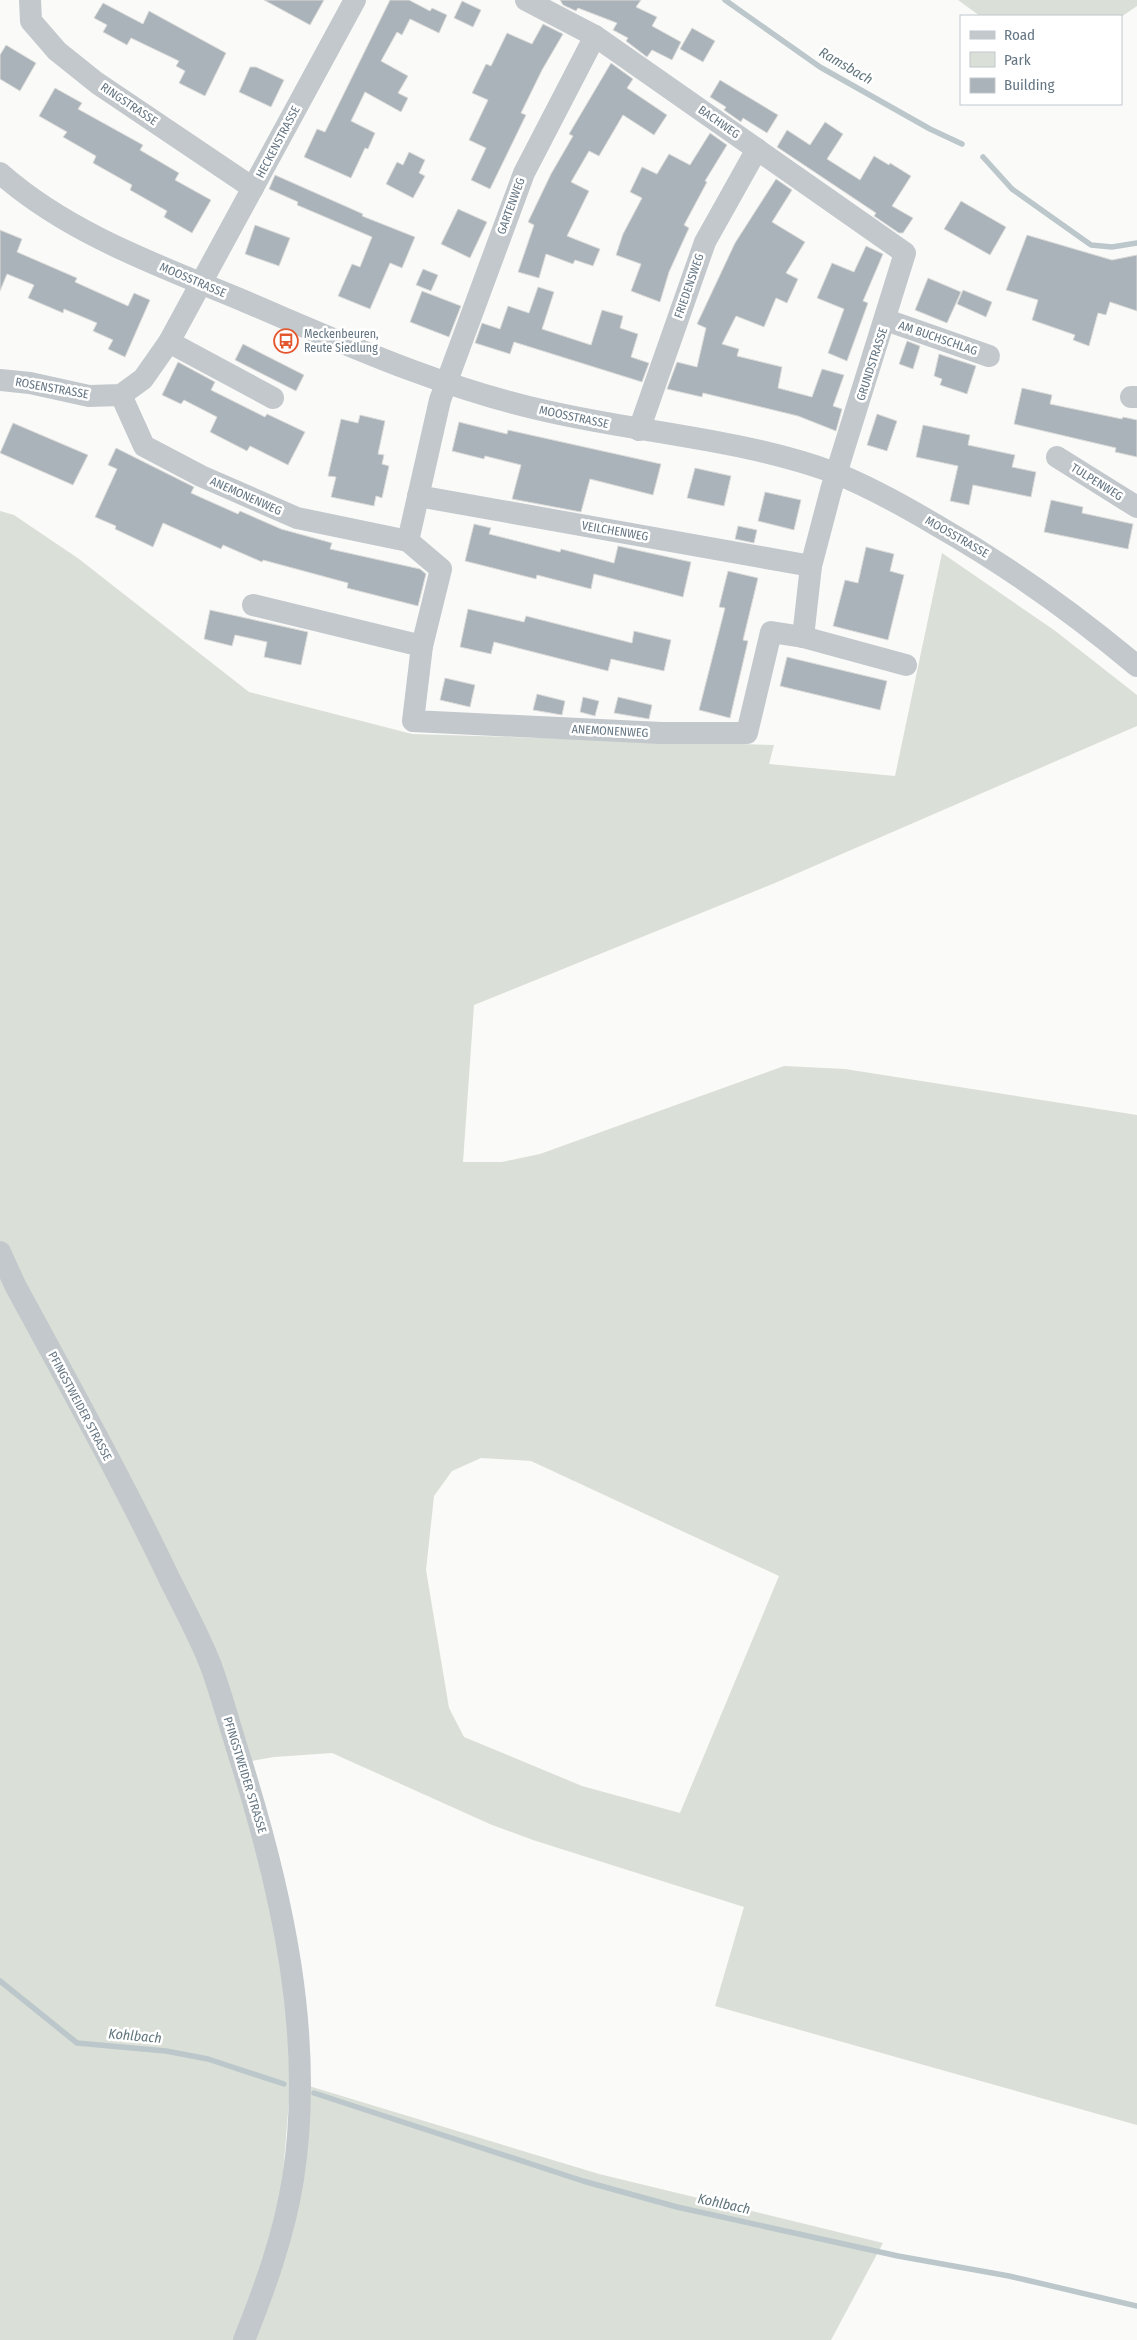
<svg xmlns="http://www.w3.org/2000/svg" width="1137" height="2340" viewBox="0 0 1137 2340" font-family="'Fira Sans Condensed',sans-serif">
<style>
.green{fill:#dadfd7;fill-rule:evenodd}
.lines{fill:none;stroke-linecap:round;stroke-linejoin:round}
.stream{stroke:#bbc7cb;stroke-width:5.5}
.building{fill:#aab3b9;stroke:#dcdcda}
.minor{stroke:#c3c8cc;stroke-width:22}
.labels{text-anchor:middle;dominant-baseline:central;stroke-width:5;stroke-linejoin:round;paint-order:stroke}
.street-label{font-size:12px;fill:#657683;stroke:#fff}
.poi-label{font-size:12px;fill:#657683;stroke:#fff;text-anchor:start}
.water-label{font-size:14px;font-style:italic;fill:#60757c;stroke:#fff}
</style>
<rect width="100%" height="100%" fill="#fafaf8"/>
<!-- green -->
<g class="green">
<polygon points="958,0 1137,0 1137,6 1121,17 980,16"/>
<path d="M0 511 14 515 79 559 249 692 412 734 774 745 769 764 895 776 942 553 1054 630 1137 695V726L775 883 474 1005 463 1162H502L540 1154 784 1066 845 1069 1137 1115V2125L715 2006 744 1907 533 1840 492 1825 332 1753 274 1757 235 1764 279 1940 292 2063 282 2186 260 2273 233 2340H0ZM481 1458 531 1461 779 1576 680 1813 582 1786 464 1737 449 1708 426 1570 434 1496 452 1471Z"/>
<polygon points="309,2086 599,2174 883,2243 831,2340 252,2340"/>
</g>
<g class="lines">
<!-- stream -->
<g class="stream">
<polyline points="725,0 820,67 930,129 962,144"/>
<polyline points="983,157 1012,189 1091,245 1112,247 1137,243"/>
<polyline points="0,1981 77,2043 166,2051 208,2059 284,2084"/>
<polyline points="314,2093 583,2181 677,2207 898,2256 1009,2276 1137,2306"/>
</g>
</g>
<!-- building -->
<g class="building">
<polygon points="264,0 324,0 310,25"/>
<polygon points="390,0 409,0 430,11 432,8 447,15 439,33 410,19 402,35 397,32 381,61 408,76 398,93 408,98 401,112 365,92 351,121 375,133 368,149 365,148 351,178 304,157 317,129 325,132"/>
<polygon points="560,0 641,0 636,7 657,17 652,26 681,42 672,60 652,50 647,57 626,41 628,38 613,30 617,23 578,8 576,11 563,5"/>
<polygon points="462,1 481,10 473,27 454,18"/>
<polygon points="103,3 143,24 149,11 226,53 205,96 179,83 185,71 176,66 179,61 131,38 127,45 103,32 107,25 94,18"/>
<polygon points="543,24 563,34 542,70 521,113 526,115 490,189 471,180 486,148 469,140 488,100 472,93 486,64 491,66 507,33 532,44"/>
<polygon points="692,28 715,41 703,62 680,49"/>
<polygon points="6,45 36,63 20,91 0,79 0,55"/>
<polygon points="611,63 633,79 627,88 667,115 654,135 623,115 599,156 589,151 571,182 589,191 567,236 600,249 593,266 575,260 573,264 546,254 539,278 518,272 534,225 528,222 551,174 573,136 569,134"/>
<polygon points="250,67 256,67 284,80 271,107 239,92"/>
<polygon points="720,80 778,115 767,133 743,118 741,122 724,110 726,107 710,97"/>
<polygon points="55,88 82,103 78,109 143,145 140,150 179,173 175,180 211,200 192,233 164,217 167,211 130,190 132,185 93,163 96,156 63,137 67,132 39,116"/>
<polygon points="825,122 843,134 827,159 860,180 874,156 889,165 890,163 911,176 892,206 913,218 903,233 899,233 874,216 876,213 777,147 787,130 810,145"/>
<polygon points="710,133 727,145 705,181 707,182 684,225 689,228 669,272 660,302 631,291 641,264 616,255 623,234 642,198 630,192 642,167 657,174 669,154 690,165"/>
<polygon points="409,152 425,160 419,173 425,176 413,198 386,184 397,162 403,165"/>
<polygon points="275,175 363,214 362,216 415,237 402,268 390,263 370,309 338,296 352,264 360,267 372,237 297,205 298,202 269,189"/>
<polygon points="776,179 792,190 772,222 805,242 786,273 798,279 787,303 776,298 764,327 736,316 722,344 739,349 737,356 782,367 778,388 812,397 822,369 844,375 833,406 842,409 836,431 798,416 703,393 702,397 667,389 677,362 697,367 706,328 697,324 735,243"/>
<polygon points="961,201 1006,227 990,255 944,229"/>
<polygon points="458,209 487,222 470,258 441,244"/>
<polygon points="255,225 290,238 279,266 245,254"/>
<polygon points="0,230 22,239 17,252 77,278 75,282 128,306 134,293 150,300 125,357 108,349 113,340 93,331 97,323 64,309 63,313 28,298 34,285 7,274 0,291"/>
<polygon points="1027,235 1112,260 1137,255 1137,311 1110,302 1106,315 1098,313 1089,346 1073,340 1075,335 1032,320 1038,300 1006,290"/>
<polygon points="866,246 883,254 863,301 868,303 847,361 828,353 844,309 817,298 832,263 854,272"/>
<polygon points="423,269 438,275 431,291 416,285"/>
<polygon points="928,278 961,292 947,323 915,310"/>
<polygon points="538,287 554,292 542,329 591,345 602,310 623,316 620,328 638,334 631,357 649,363 642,382 514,342 510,354 475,343 482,323 500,329 508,306 529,313"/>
<polygon points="963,290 992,302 986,317 957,304"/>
<polygon points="422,291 461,306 449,337 410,322"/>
<polygon points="907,341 920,346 913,369 899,364"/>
<polygon points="243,344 304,375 296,391 235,360"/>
<polygon points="939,354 976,366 967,394 940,385 942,379 934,376"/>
<polygon points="178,362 215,382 211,390 265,417 267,414 305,432 288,465 250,446 247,451 210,432 217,417 184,400 181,404 162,395"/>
<polygon points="1022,388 1052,395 1050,404 1122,419 1123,417 1137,420 1137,457 1115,452 1116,448 1014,424"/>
<polygon points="877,414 897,421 887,451 867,445"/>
<polygon points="360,415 385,421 378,454 384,455 382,464 389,466 382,498 376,496 374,506 331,497 336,477 328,476 341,419 358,423"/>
<polygon points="459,422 507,434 508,430 661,464 653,495 590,479 581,512 512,499 521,465 485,456 484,459 452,451"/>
<polygon points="13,423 88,455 73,485 0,453"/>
<polygon points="923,425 970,435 968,445 1015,455 1012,467 1036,472 1031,497 973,485 969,505 950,501 958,466 916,457"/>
<polygon points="116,448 194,487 191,493 238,514 240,511 281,529 332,543 330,549 420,569 426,574 418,606 347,588 348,583 263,560 262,562 223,545 221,549 163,523 153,547 115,529 116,526 95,517 117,469 108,465"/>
<polygon points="695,468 731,476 724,506 687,498"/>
<polygon points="765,492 801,500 794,530 758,521"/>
<polygon points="1051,500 1083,507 1082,513 1133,524 1128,549 1044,532"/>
<polygon points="474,524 491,528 489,534 560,552 561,549 614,563 618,546 691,562 683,597 594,574 591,589 537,575 536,579 465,561"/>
<polygon points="738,526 757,530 754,543 735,539"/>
<polygon points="866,547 894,554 890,571 904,575 888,640 833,626 845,580 858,583"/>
<polygon points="728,571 758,578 743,640 748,641 730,718 699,710 725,608 719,607"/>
<polygon points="468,609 524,622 526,616 632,643 634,631 671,640 664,671 611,659 608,671 494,642 491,654 460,647"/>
<polygon points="210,610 308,632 301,665 264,657 267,642 235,635 232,646 204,639"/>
<polygon points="787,657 887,681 880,710 780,686"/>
<polygon points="445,678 475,685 470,707 440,700"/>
<polygon points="537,694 565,701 562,715 533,710"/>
<polygon points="583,697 599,701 595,716 580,712"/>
<polygon points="618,697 652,705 649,719 614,713"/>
</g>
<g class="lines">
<!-- minor -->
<g class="minor">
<polyline points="30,0 31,21 57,51 97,83 253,188"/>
<path d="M0 173C69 234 160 266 244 301 343 343 441 388 546 411 641 433 744 439 835 473 870 487 904 506 936 525 1008 566 1074 613 1137 666"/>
<polyline points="886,320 989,356"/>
<polyline points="169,342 273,398"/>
<polyline points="0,380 30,383 89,396 121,395 143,379 169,342 355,0"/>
<polyline points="121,395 144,446 201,476 297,518 408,541 441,569 422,646 413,721 661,733 747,733 771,632 803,637 811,566 831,490 905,253 595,36 526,0"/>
<polyline points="1131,397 1137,397"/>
<polyline points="639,430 705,242 757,149"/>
<polyline points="1057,457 1137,507"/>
<polyline points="418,496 811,566"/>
<polyline points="408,541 440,400 524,173 595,36"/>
<polyline points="253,605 422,646"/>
<polyline points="803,637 906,665"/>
<path d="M0 1252 15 1285C68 1383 122 1479 170 1580 184 1608 200 1637 211 1666 222 1696 230 1727 240 1758 282 1892 315 2037 293 2179 284 2235 265 2288 244 2340"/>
</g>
</g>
<!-- icons -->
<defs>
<g id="bus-ring" transform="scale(1.25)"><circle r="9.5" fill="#fff" stroke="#e4572e" stroke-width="1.5"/><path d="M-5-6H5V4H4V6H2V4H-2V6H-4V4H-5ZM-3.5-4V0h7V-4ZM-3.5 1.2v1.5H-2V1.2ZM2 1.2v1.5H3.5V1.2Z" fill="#e4572e"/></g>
</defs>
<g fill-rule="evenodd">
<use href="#bus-ring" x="286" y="341"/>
</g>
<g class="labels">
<!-- street labels -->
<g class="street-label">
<text transform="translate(129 104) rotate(34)">RINGSTRASSE</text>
<text transform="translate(719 122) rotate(35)">BACHWEG</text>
<text transform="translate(278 142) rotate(-62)">HECKENSTRASSE</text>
<text transform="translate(511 206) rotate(-70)">GARTENWEG</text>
<text transform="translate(193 280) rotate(23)">MOOSSTRASSE</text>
<text transform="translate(689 286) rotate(-71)">FRIEDENSWEG</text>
<text transform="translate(938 338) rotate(19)">AM BUCHSCHLAG</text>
<text transform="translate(872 364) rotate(-72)">GRUNDSTRASSE</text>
<text transform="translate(52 388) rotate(10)">ROSENSTRASSE</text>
<text transform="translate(574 417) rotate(12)">MOOSSTRASSE</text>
<text transform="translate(1097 482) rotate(32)">TULPENWEG</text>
<text transform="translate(246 496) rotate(24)">ANEMONENWEG</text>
<text transform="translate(615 531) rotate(10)">VEILCHENWEG</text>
<text transform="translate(957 537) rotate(30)">MOOSSTRASSE</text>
<text transform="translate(610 731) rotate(3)">ANEMONENWEG</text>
<text transform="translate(80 1406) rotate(62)">PFINGSTWEIDER STRASSE</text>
<text transform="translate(245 1775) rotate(73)">PFINGSTWEIDER STRASSE</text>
</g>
<!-- poi labels -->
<g class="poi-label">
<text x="304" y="334">Meckenbeuren,<tspan x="304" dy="14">Reute Siedlung</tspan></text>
</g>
<!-- water labels -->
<g class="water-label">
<text transform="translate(846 66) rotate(30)">Ramsbach</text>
<text transform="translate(135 2036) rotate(5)">Kohlbach</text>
<text transform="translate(724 2204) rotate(12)">Kohlbach</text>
</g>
</g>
<!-- legend -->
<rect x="960" y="15" width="162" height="90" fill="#ffffff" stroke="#c1c8cd"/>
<rect x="970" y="31" width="25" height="8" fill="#c3c8cc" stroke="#c1c8cd"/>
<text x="1004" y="40" font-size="15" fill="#657683">Road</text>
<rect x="970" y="52" width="25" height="15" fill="#dadfd7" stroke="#c1c8cd"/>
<text x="1004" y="65" font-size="15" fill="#657683">Park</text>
<rect x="970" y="78" width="25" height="15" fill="#aab3b9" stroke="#c1c8cd"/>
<text x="1004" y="90" font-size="15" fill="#657683">Building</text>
</svg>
